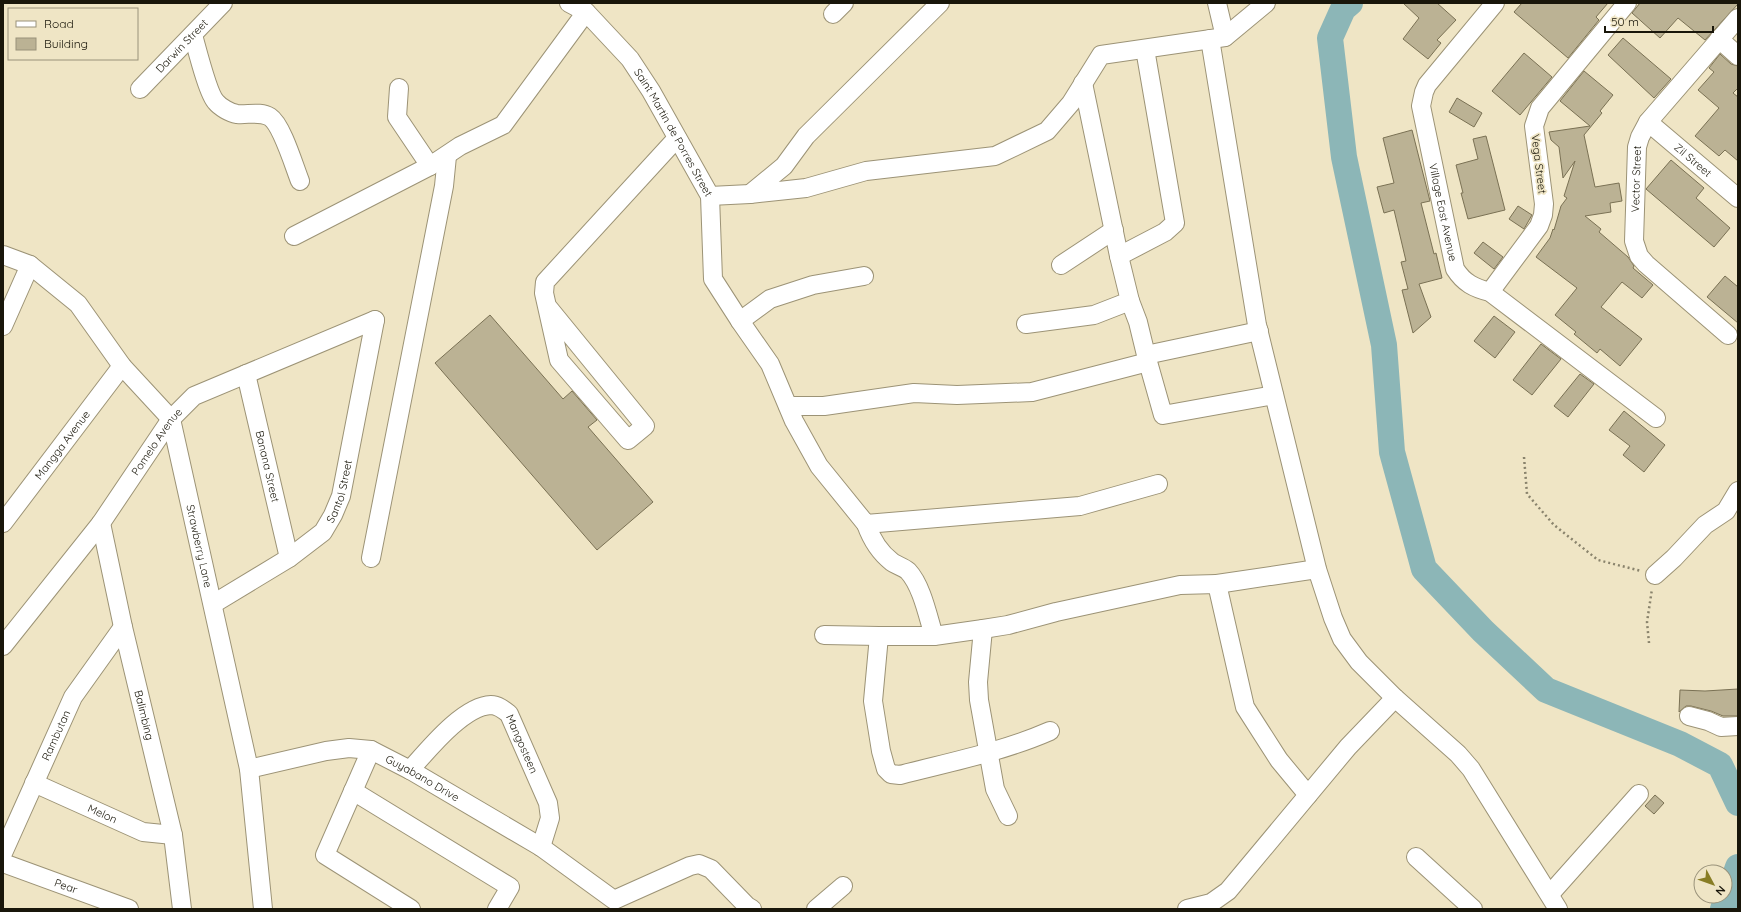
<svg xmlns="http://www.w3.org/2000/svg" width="1741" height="912" viewBox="0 0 1741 912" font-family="Quicksand,sans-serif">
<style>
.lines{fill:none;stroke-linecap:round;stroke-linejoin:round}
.river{stroke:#8cb6b7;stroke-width:26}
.building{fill:#bbb294;stroke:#7a7154}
.minor-casing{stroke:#9c9376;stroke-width:20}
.path{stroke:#89836c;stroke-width:2.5;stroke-dasharray:2 3;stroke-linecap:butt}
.minor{stroke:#fff;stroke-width:18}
.labels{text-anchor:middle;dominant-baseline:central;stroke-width:3.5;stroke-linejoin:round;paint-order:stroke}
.street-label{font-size:11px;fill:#19160a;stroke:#efe5c5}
</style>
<rect width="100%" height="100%" fill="#efe5c5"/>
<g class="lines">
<!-- river -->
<g class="river">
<polyline points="1350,3 1343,9 1330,38 1344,157 1384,345 1392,452 1424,569 1483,631 1546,690 1680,744 1720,765 1738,803"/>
<polyline points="1723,909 1738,867"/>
</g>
</g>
<!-- building -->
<g class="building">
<polygon points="1403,3 1437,3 1456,20 1437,40 1441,43 1428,59 1403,39 1419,18"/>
<polygon points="1522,3 1608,3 1596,17 1599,20 1568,58 1514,12"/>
<polygon points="1640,3 1738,3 1738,4 1705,40 1678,18 1660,38 1632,13"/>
<polygon points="1623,38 1671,79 1654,98 1608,55"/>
<polygon points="1524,53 1552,77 1520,115 1492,91"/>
<polygon points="1720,54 1731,64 1738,66 1738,88 1733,93 1738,97 1738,161 1725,150 1719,156 1695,136 1719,108 1698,90 1714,72 1709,68"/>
<polygon points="1584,71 1613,95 1600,111 1602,113 1584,135 1595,187 1619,183 1622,201 1610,203 1611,212 1585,216 1601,229 1599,232 1628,257 1634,266 1633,268 1653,285 1642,298 1622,282 1601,307 1642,339 1620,366 1600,349 1597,353 1574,334 1576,332 1555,315 1577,288 1536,257 1550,238 1553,229 1554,230 1561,206 1567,198 1564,196 1575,161 1563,178 1559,147 1551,140 1549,132 1590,126 1560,101"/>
<polygon points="1457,98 1482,113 1474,127 1449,112"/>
<polygon points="1412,130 1430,201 1421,203 1434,254 1436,253 1442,278 1419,284 1431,317 1413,333 1402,290 1408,289 1401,262 1406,261 1394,210 1384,213 1377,187 1394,183 1383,138"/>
<polygon points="1486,136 1505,210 1468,219 1461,193 1463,193 1456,165 1478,159 1473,139"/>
<polygon points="1671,160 1704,188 1696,198 1730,228 1714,247 1646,189"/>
<polygon points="1518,206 1532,215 1524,229 1509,219"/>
<polygon points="1483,242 1503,257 1494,269 1474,253"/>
<polygon points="1725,276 1738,287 1738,323 1707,297"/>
<polygon points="490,315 563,399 572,391 597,420 588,427 653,502 597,550 435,363"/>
<polygon points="1494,316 1515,332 1495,358 1474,341"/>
<polygon points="1541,344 1561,359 1532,395 1513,380"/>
<polygon points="1580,374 1594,384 1568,417 1554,406"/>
<polygon points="1624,411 1665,445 1644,472 1623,455 1630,446 1609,430"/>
<polygon points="1738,689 1738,716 1723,716 1711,711 1691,706 1686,706 1679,712 1680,690 1705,691"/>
<polygon points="1655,795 1664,803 1654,814 1645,806"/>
</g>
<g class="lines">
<!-- minor casing -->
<g class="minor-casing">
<g id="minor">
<path id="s1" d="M569 3 586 12 630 59 651 91 710 196 750 194 806 188 866 171 995 156 1047 131 1071 103 1101 55 1225 37 1266 3"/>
<polyline points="1217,3 1225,37"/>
<path id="s2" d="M1495 3 1427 85 1424 92 1421 106 1455 269C1464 283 1474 288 1490 292L1656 418"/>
<polyline points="833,14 844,3"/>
<path d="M193 35C197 49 208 94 216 102 220 107 230 113 237 114 248 115 260 111 270 117 282 125 294 166 300 181"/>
<polyline points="1210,39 1257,325 1317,569 1333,618 1342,639 1359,662 1395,698 1458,754 1471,769 1558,909"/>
<polyline points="1719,39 1738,56"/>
<polyline points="399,88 397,117 430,166"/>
<path id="s3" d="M140 89 223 3"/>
<path id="s4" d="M1648 122 1738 198"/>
<polyline points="750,194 784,166 806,136 940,3"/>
<polyline points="710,196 713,279 740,321 770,364 794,421 819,466 866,524 1080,506 1158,484"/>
<polyline points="294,236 430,166 460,146 503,125 586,12"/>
<path id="s5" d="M3 255 30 265 78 304 122 366 171 419 249 769 263 909"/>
<polyline points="1119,256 1165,232 1175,223 1145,49"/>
<polyline points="1061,265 1114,230"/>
<polyline points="1490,292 1539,226 1543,215 1544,204 1534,126 1540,108 1627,3"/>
<polyline points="1130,301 1138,322 1146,355 1259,331"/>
<polyline points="547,306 645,426 628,440 559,360 544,293 545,282 677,138"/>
<polyline points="740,321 770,299 813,285 864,276"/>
<polyline points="1026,324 1094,315 1130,301 1119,256 1083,83"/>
<polyline points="3,326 30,265"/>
<path id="s6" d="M1728 335 1646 264 1639 256 1634 241 1637 147 1640 137 1648 122 1738 18"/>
<polyline points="1146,355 1163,415 1274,395"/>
<path id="s7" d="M246 374 289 558"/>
<polyline points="788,406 824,406 914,393 957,395 1032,392 1148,362"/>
<path id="s8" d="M3 523 122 366"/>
<path id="s9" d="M101 523 123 627 173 835 182 909"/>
<path d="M866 524C871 538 879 552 892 562 896 565 903 567 908 571 922 586 928 617 934 636"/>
<polyline points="371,558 444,186 447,156"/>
<polyline points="1655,575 1674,558 1705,525 1726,511 1738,491"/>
<polyline points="1217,584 1317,569"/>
<path id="s10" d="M213 604 289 558 323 532 333 515 341 496 375 320"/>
<polyline points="983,629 978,682 979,700 995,789 1008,816"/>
<polyline points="824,635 879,636"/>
<path id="s11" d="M3 646 101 523 171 419 194 396 375 320"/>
<polyline points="1689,716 1708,721 1721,727 1738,726"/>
<path d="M1050 731C1002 752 950 762 900 775L891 774 886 769 881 751 873 701 879 636H934L983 629 1008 625 1056 612 1180 585 1217 584 1245 707 1279 760 1308 795"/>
<polyline points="371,750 325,855 411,909"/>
<path id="s12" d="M249 769 326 751 349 748 371 750 410 770 541 847 614 900 690 866 699 864 711 869 747 906 752 909"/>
<path id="s13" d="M410 770C428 750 463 706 491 705 498 705 504 710 509 714L548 803 550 818 541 847"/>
<path id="s14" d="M34 783 143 832 173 835"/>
<polyline points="353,791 510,887 497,909"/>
<path id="s15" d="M3 853 73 697 123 627"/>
<polyline points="1416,857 1473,909"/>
<path id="s16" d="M3 863 129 909"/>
<polyline points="1550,894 1639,794"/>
<polyline points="816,909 843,886"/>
<polyline points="1187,909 1211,903 1228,891 1348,747 1395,698"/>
</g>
</g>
<!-- path -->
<g class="path">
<polyline points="1524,457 1527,494 1554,525 1598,560 1641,571"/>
<polyline points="1649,643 1647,622 1652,589"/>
</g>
<!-- minor -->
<use href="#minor" class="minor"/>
</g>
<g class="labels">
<!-- street labels -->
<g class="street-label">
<text stroke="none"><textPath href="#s3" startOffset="60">Darwin Street</textPath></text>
<text stroke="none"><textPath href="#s1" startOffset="169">Saint Martin de Porres Street</textPath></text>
<text stroke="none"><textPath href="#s4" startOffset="59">Zil Street</textPath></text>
<text transform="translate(1539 164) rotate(83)">Vega Street</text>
<text stroke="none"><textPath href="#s6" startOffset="197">Vector Street</textPath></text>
<text stroke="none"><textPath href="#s2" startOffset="237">Village East Avenue</textPath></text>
<text stroke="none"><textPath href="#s11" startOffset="256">Pomelo Avenue</textPath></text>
<text stroke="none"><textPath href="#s8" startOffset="98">Mangga Avenue</textPath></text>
<text stroke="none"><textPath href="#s7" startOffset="95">Banana Street</textPath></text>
<text stroke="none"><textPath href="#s10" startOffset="176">Santol Street</textPath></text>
<text stroke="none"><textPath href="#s5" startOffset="369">Strawberry Lane</textPath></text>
<text stroke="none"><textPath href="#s9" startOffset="197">Balimbing</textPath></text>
<text stroke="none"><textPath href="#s15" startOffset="129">Rambutan</textPath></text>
<text stroke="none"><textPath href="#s13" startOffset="159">Mangosteen</textPath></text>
<text stroke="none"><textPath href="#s12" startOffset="183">Guyabano Drive</textPath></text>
<text stroke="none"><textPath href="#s14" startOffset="75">Melon</textPath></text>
<text stroke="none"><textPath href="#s16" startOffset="67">Pear</textPath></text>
</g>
</g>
<!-- border -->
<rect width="1741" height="912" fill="none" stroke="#19160a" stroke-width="8"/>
<!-- legend -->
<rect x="8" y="8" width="130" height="52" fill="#efe5c5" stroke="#99927a"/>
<rect x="16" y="21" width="20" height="6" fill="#ffffff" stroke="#99927a"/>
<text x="44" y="28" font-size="12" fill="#19160a">Road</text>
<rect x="16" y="38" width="20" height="12" fill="#bbb294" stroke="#99927a"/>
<text x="44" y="48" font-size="12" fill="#19160a">Building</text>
<!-- north arrow -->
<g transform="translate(1713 884) rotate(131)"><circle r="19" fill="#efe5c5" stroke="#99927a"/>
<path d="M0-3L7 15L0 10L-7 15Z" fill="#887d24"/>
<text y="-6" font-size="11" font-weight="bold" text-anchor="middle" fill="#19160a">N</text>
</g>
<!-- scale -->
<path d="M1605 26v6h108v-6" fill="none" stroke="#19160a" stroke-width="2"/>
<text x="1611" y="26" font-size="12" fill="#19160a" stroke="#efe5c5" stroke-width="3" paint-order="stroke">50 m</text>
</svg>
